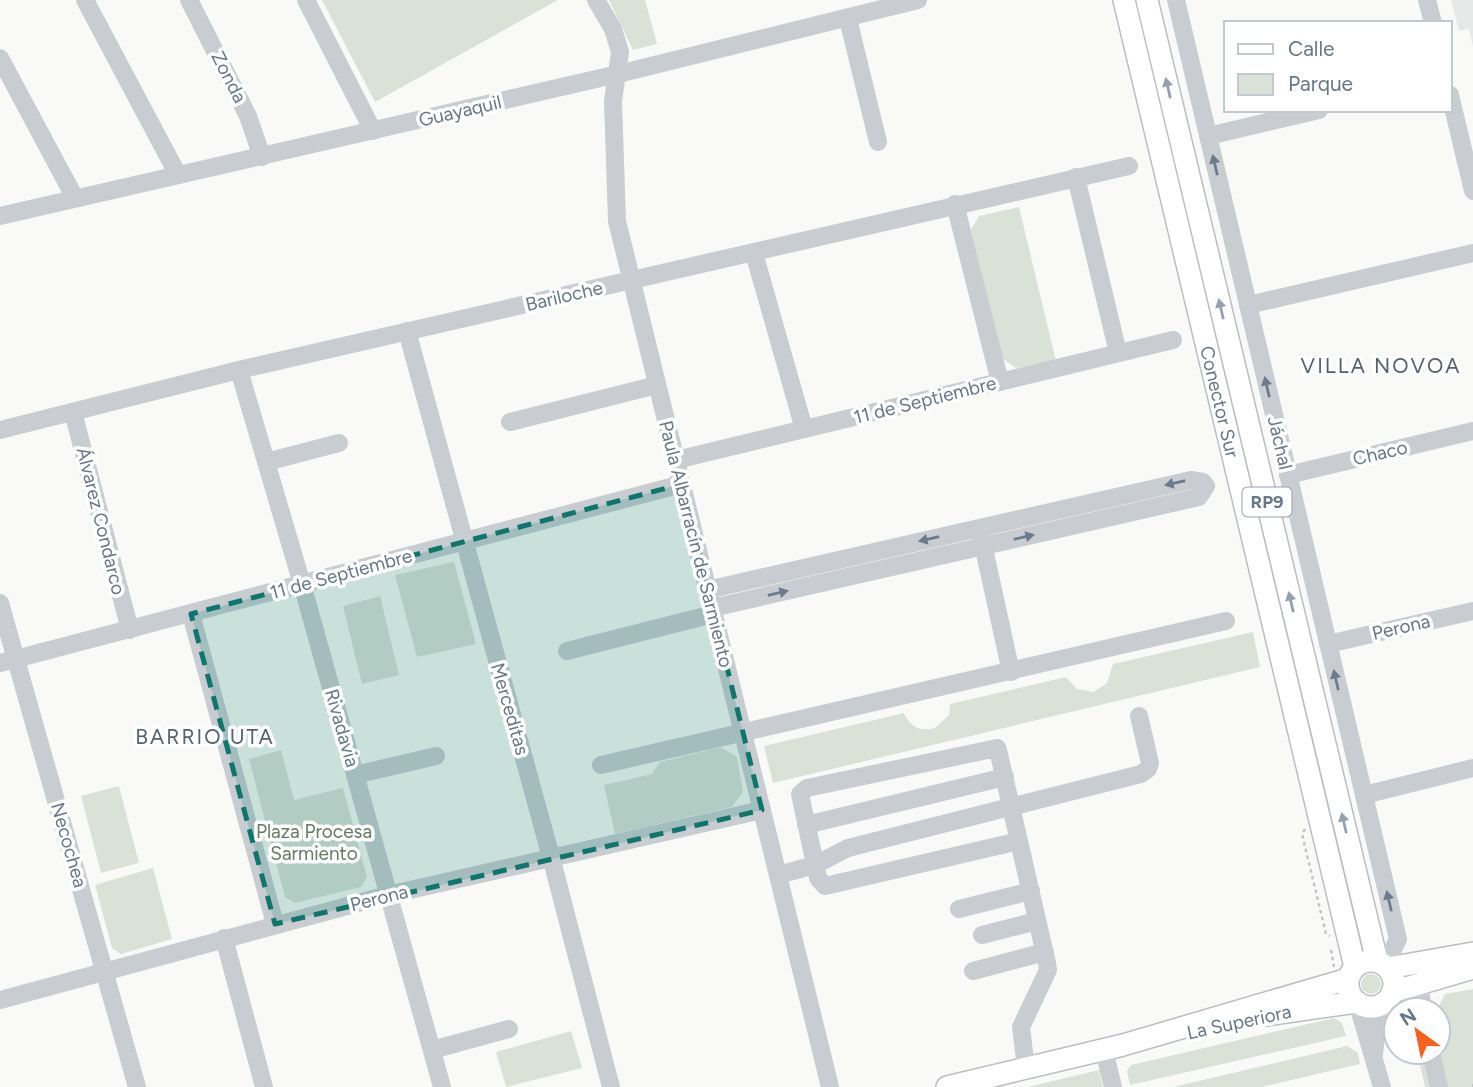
<svg xmlns="http://www.w3.org/2000/svg" width="1473" height="1087" viewBox="0 0 1473 1087" font-family="Figtree,sans-serif">
<style>
.built{fill:#e7e9e8}
.green{fill:#dae2d8}
.lines{fill:none;stroke-linecap:round;stroke-linejoin:round}
.major-casing{stroke:#babec2;stroke-width:24}
.path{stroke:#c2c4c7;stroke-width:2.5;stroke-dasharray:3.5 3.5;stroke-linecap:butt}
.minor{stroke:#c9cdd1;stroke-width:18}
.major{stroke:#fff;stroke-width:21}
.oneway{fill:#94a0ae}
.oneway2{fill:#6b7b8e}
.marked{fill:#0f766e;fill-opacity:0.2;stroke:#0f766e;stroke-width:5;stroke-dasharray:14 9;stroke-linejoin:round}
.labels{text-anchor:middle;dominant-baseline:central;stroke-width:7;stroke-linejoin:round;paint-order:stroke}
.shield{fill:#fff;stroke:#94a0ae;stroke-width:2}
.shield-label{font-size:18px;font-weight:bold;fill:#66778b}
.street-label{font-size:19px;fill:#66778b;stroke:#fff}
.park-label{font-size:19px;fill:#647b61;stroke:#fff}
.neighbourhood-label{font-size:21px;letter-spacing:2px;fill:#54616f;stroke:#fff}
</style>
<rect width="100%" height="100%" fill="#f9faf7"/>
<!-- built -->
<polygon class="built" points="1451,0 1473,0 1473,47 1469,29 1459,31"/>
<!-- green -->
<g class="green">
<polygon points="322,0 558,0 375,102"/>
<polygon points="609,0 645,0 657,44 633,50"/>
<polygon points="1139,19 1148,44 1361,934 1357,935"/>
<polygon points="1019,207 1056,361 1016,368 1003,359 971,230 979,216"/>
<polygon points="454,562 476,644 417,657 395,575"/>
<polygon points="380,596 399,675 362,684 343,606"/>
<path d="M1253 632 1260 667 773 783 764 746 904 713C910 727 920 732 935 728L949 715 950 704 1066 677 1077 689 1093 692 1107 683 1113 664Z"/>
<polygon points="721,747 737,757 743,791 732,807 615,834 604,785 652,774 660,762"/>
<polygon points="281,750 294,800 343,788 367,877 361,887 295,903 285,897 249,759"/>
<polygon points="119,786 139,863 101,873 81,796"/>
<polygon points="153,868 172,939 121,954 112,948 95,885"/>
<circle cx="1371" cy="984" r="10"/>
<polygon points="1473,989 1473,1087 1425,1087 1417,1052 1438,1052 1440,1019 1438,1008 1445,994"/>
<polygon points="1334,1018 1342,1023 1346,1036 1130,1085 1127,1071 1131,1065"/>
<polygon points="571,1031 582,1068 506,1087 496,1052"/>
<polygon points="1347,1046 1358,1053 1360,1064 1261,1087 1173,1087"/>
<polygon points="1099,1070 1103,1087 1028,1087"/>
</g>
<g class="lines">
<!-- major casing -->
<g class="major-casing">
<g id="major">
<path id="s1" d="M1124 0 1355 967"/>
<polyline points="1147,0 1377,961"/>
<circle cx="1371" cy="984" r="23"/>
<polyline points="1388,968 1473,953"/>
<polyline points="1392,992 1473,968"/>
<polyline points="1266,1015 1356,1002"/>
<polyline points="947,1087 1123,1045 1348,979"/>
</g>
</g>
<!-- path -->
<g class="path">
<polyline points="1305,829 1302,834 1326,934 1330,936"/>
<polyline points="1331,950 1334,967"/>
<polyline points="1473,1087 1473,1084"/>
</g>
<!-- minor -->
<g class="minor">
<polyline points="85,0 178,175"/>
<polyline points="189,0 248,116 262,157"/>
<polyline points="306,0 373,131"/>
<polyline points="596,0 613,29 620,52 613,101 617,221 830,1087"/>
<polyline points="1176,0 1398,939 1385,966"/>
<polyline points="1427,0 1433,23"/>
<polyline points="848,19 878,142"/>
<polyline points="0,58 75,198"/>
<polyline points="1450,95 1473,191"/>
<polyline points="1208,136 1319,110"/>
<polyline points="1076,177 1118,353"/>
<polyline points="955,204 1000,382"/>
<polyline points="0,216 618,74 918,0"/>
<polyline points="754,253 804,429"/>
<polyline points="1248,305 1473,253"/>
<polyline points="407,331 551,857 611,1087"/>
<polyline points="239,370 302,584 442,1087"/>
<polyline points="73,412 130,630"/>
<polyline points="510,422 657,385"/>
<polyline points="0,430 239,370 1129,166"/>
<polyline points="676,460 1173,340"/>
<polyline points="266,462 339,443"/>
<polyline points="1288,475 1473,431"/>
<polyline points="981,535 1011,672"/>
<polyline points="707,590 1191,480 1203,482 1206,486 1199,497 712,608"/>
<polyline points="0,603 137,1087"/>
<polyline points="191,614 275,924"/>
<polyline points="1328,644 1473,611"/>
<polyline points="567,651 713,614"/>
<polyline points="0,663 682,484"/>
<polyline points="601,765 1226,621"/>
<polyline points="355,775 436,756"/>
<polyline points="1364,795 1473,768"/>
<polyline points="806,825 1005,777"/>
<polyline points="1019,841 825,886 818,878 800,794 807,788 997,748 998,750 1047,963 1048,970 1021,1027 1026,1068"/>
<polyline points="778,875 815,865 848,848 1141,774 1148,769 1150,763 1139,716"/>
<polyline points="959,909 1031,891"/>
<polyline points="982,935 1037,921"/>
<polyline points="224,938 264,1087"/>
<polyline points="973,971 1045,952"/>
<polyline points="1419,984 1423,1010"/>
<polyline points="0,1000 388,895 762,810"/>
<polyline points="1357,1002 1382,1087"/>
<polyline points="432,1050 509,1029"/>
<polyline points="1104,1050 1113,1087"/>
<polyline points="1431,1052 1439,1087"/>
<polyline points="1374,1054 1377,1028 1386,1001"/>
</g>
<!-- major -->
<use href="#major" class="major"/>
</g>
<!-- one-way arrows -->
<defs><path id="oneway-solid" d="M-6-.8H1V-3.2L6.5 0L1 3.2V.8H-6Z" transform="scale(1.75)"/></defs>
<g class="oneway">
<use href="#oneway-solid" transform="translate(1168 88) rotate(-103)"/>
<use href="#oneway-solid" transform="translate(1221 309) rotate(-103)"/>
<use href="#oneway-solid" transform="translate(1291 602) rotate(-103)"/>
<use href="#oneway-solid" transform="translate(1344 823) rotate(-103)"/>
</g>
<g class="oneway2">
<use href="#oneway-solid" transform="translate(1215 165) rotate(-103)"/>
<use href="#oneway-solid" transform="translate(1267 387) rotate(-103)"/>
<use href="#oneway-solid" transform="translate(1175 483) rotate(167)"/>
<use href="#oneway-solid" transform="translate(1024 537) rotate(-13)"/>
<use href="#oneway-solid" transform="translate(929 539) rotate(167)"/>
<use href="#oneway-solid" transform="translate(778 593) rotate(-13)"/>
<use href="#oneway-solid" transform="translate(1336 680) rotate(-103)"/>
<use href="#oneway-solid" transform="translate(1389 901) rotate(-103)"/>
</g>
<!-- marked area -->
<path class="marked" d="M682 484 762 810 275 924 191 614Z"/>
<g class="labels">
<!-- shield labels -->
<rect class="shield" x="1242.5" y="487.5" width="49" height="29" rx="5"/>
<g class="shield-label">
<text x="1267" y="502">RP9</text>
</g>
<!-- street labels -->
<g class="street-label">
<text transform="translate(229 77) rotate(63)">Zonda</text>
<text transform="translate(460 111) rotate(-13)">Guayaquil</text>
<text transform="translate(564 296) rotate(-13)">Bariloche</text>
<text transform="translate(925 400) rotate(-14)">11 de Septiembre</text>
<text stroke="none"><textPath href="#s1" startOffset="413">Conector Sur</textPath></text>
<text transform="translate(1280 443) rotate(77)">Jáchal</text>
<text transform="translate(1380 453) rotate(-13)">Chaco</text>
<text transform="translate(101 521) rotate(76)">Álvarez Condarco</text>
<text transform="translate(696 544) rotate(76)">Paula Albarracín de Sarmiento</text>
<text transform="translate(341 574) rotate(-15)">11 de Septiembre</text>
<text transform="translate(1401 627) rotate(-13)">Perona</text>
<text transform="translate(510 709) rotate(74)">Merceditas</text>
<text transform="translate(342 728) rotate(74)">Rivadavia</text>
<text transform="translate(69 845) rotate(74)">Necochea</text>
<text transform="translate(379 898) rotate(-14)">Perona</text>
<text transform="translate(1239 1022) rotate(-12)">La Superiora</text>
</g>
<!-- park labels -->
<g class="park-label">
<text x="314" y="831">Plaza Procesa<tspan x="314" dy="22">Sarmiento</tspan></text>
</g>
<!-- neighbourhood labels -->
<g class="neighbourhood-label">
<text x="1381" y="365">VILLA NOVOA</text>
<text x="205" y="736">BARRIO UTA</text>
</g>
</g>
<!-- legend -->
<rect x="1224" y="21" width="228" height="91" fill="#ffffff" stroke="#c2c9d1" stroke-width="2"/>
<rect x="1238" y="44" width="35" height="10" fill="#ffffff" stroke="#c2c9d1" stroke-width="2"/>
<text x="1288" y="56" font-size="21" fill="#66778b">Calle</text>
<rect x="1238" y="74" width="35" height="21" fill="#dae2d8" stroke="#c2c9d1" stroke-width="2"/>
<text x="1288" y="91" font-size="21" fill="#66778b">Parque</text>
<!-- north arrow -->
<g transform="translate(1417 1031) rotate(327)"><circle r="33" fill="#ffffff" stroke="#c2c9d1" stroke-width="2"/>
<path d="M0-5L12 26L0 18L-12 26Z" fill="#f4621d"/>
<text y="-10" font-size="19" font-weight="bold" text-anchor="middle" fill="#66778b">N</text>
</g>
</svg>
